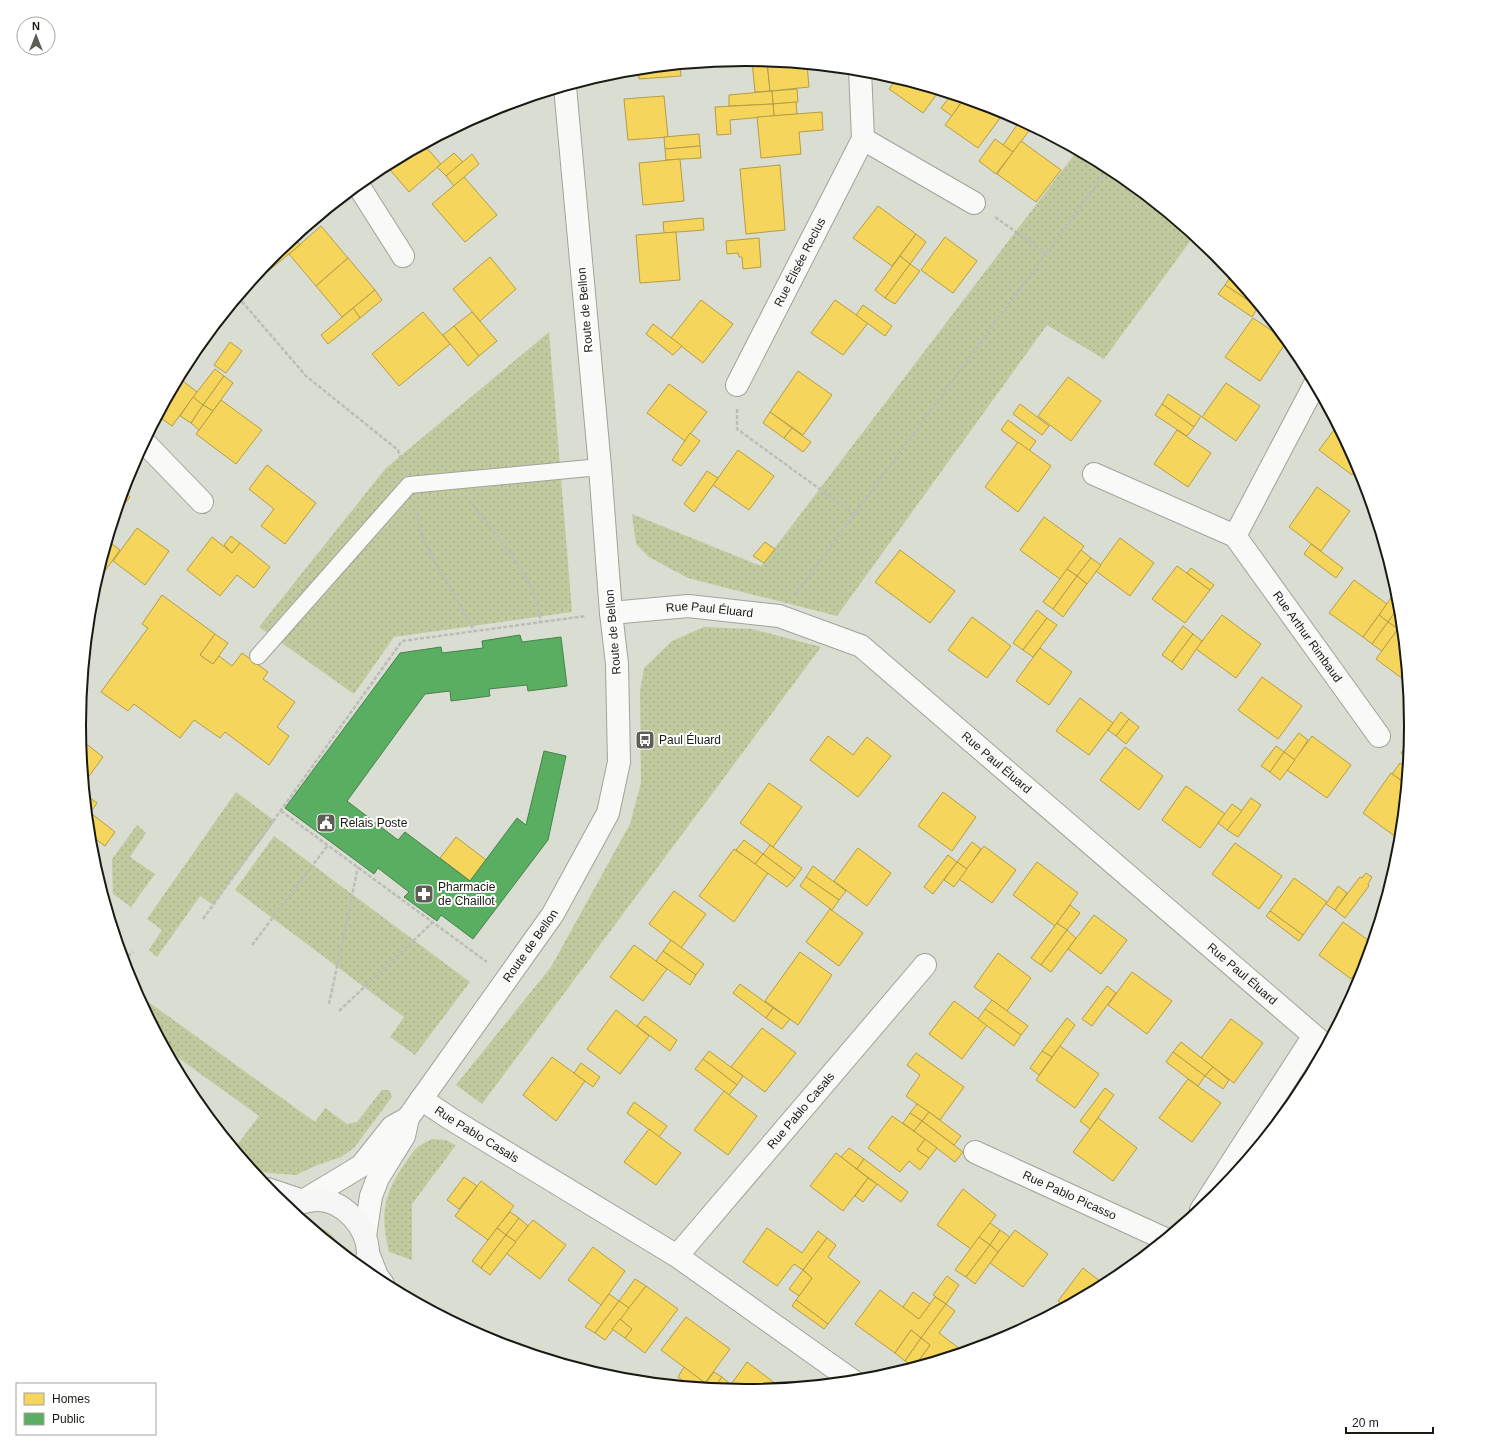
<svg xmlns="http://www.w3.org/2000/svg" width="1490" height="1451" viewBox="0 0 1490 1451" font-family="Helvetica,sans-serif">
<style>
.grass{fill:url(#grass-dots)}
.garden{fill:#c0ca9e}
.homes{fill:#f6d55c;stroke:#b49d46}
.public{fill:#5aae61;stroke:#46824a}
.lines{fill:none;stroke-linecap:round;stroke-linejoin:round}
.lane-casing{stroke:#a1a39b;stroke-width:18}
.street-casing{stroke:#a1a39b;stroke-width:24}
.secondary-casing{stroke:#a1a39b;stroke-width:24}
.path{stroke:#bcbdb9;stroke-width:2.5;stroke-dasharray:4 2;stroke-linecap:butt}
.lane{stroke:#f9faf8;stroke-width:16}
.street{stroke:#f9faf8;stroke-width:22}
.secondary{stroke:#f6f6f6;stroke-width:22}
.labels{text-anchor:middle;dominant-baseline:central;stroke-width:4;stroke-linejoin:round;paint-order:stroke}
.street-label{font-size:12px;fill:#191b13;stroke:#fff}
.poi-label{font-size:12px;fill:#191b13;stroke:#fff;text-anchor:start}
.rim{fill:none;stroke:#191b13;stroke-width:2}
</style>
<defs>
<pattern id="grass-dots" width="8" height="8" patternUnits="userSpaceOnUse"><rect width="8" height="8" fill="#c0ca9e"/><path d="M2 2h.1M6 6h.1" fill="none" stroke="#a4ad87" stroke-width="1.8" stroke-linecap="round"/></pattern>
</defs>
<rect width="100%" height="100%" fill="#daddd1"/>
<!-- grass -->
<g class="grass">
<polygon points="1077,151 1115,171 1194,236 1104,359 1047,325 837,616 688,578 649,557 636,544 632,514 761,566"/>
<polygon points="549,332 572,612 394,637 354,694 259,627 386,468"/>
<polygon points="704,627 752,629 821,647 482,1104 456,1085 551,967 630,824 641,783 640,691 644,668 672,641"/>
<polygon points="236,792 275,821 213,905 200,896 157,957 149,950 162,930 147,919"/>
<polygon points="137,825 146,833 130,857 155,874 131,907 113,894 112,859"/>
<polygon points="274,836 470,982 415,1055 390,1037 404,1017 235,890"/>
<polygon points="136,993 315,1122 325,1108 347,1124 357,1122 382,1090 389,1090 392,1097 354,1148 341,1157 315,1166 296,1175 269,1173 251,1169 234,1149 259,1116 166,1049"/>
<path d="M432 1139 446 1140 456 1145 412 1204V1260L389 1252C381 1216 382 1197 404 1165 414 1150 415 1147 432 1139Z"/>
</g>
<!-- garden -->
<path class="garden" d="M311 1227C325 1226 338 1236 339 1251Z"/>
<!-- homes -->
<g class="homes">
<polygon points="752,60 767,61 770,91 755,92"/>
<polygon points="767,61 807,65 809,87 770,91"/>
<polygon points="680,65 681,76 639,79 638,69"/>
<polygon points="897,78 939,91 923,113 889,89"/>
<polygon points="797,89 798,102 773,104 772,91"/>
<polygon points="772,91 773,104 729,106 729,95"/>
<polygon points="951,95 961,102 952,116 941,108"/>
<polygon points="664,96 668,137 628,140 624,99"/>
<polygon points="964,99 994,108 1003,114 978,148 945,125"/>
<polygon points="796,102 797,114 774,116 773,104"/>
<polygon points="773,104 774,116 730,120 731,134 717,135 715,107"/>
<polygon points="822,112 823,130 799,132 801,154 761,158 757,117"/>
<polygon points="1020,121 1032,127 1013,152 1003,145"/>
<polygon points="699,134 700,146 665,149 664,137"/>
<polygon points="995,139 1013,152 996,174 979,161"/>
<polygon points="1021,141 1061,170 1036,202 997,174"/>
<polygon points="424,145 441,164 409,192 386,165"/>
<polygon points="700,146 701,158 666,160 665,149"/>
<polygon points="454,153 463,162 446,176 437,167"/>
<polygon points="472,154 479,164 454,186 446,176"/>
<polygon points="680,159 684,201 643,205 639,163"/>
<polygon points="780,165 785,230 746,234 740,169"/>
<polygon points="464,177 497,215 465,242 432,204"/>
<polygon points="878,206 916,234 892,266 853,238"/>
<polygon points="703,218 704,230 664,233 663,222"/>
<polygon points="321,226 348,258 316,286 289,254"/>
<polygon points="676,232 680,280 640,283 636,235"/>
<polygon points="916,234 926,242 910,264 900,256"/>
<polygon points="945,237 977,261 953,293 921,270"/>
<polygon points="294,238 300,245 267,272 263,267 274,254"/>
<polygon points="759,238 761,267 743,269 742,257 739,257 738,253 727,254 726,241"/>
<polygon points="900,256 910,264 885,298 875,290"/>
<polygon points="490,257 516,289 480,321 453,289"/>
<polygon points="348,258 375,290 342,317 316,286"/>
<polygon points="910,264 920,271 895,304 885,298"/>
<polygon points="1232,274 1259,306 1258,307 1225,285"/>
<polygon points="1225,285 1258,307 1252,317 1218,294"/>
<polygon points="375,290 382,300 360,318 353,308"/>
<polygon points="701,300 733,324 703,363 671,338"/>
<polygon points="835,300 868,323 843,355 811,333"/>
<polygon points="863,305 892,326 885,336 856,315"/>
<polygon points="353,308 360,318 328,344 321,335"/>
<polygon points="423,312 450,344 399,386 372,354"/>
<polygon points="472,312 497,341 479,356 454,326"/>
<polygon points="1253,318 1287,341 1260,381 1225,357"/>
<polygon points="653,324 682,346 673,355 646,334"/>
<polygon points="454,326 479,356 468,366 443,335"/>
<polygon points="230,342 242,351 226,373 214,365"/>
<polygon points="215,369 224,376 203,405 193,397"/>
<polygon points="798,371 832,395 803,435 770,412"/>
<polygon points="224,376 233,383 213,411 203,405"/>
<polygon points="1068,377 1101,401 1071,441 1038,416"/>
<polygon points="179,378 197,392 172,426 158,416"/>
<polygon points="1226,383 1260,406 1236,441 1202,417"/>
<polygon points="669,384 707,412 685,441 647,413"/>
<polygon points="1168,394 1201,416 1194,427 1162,404"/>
<polygon points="193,397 203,405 191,423 180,416"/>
<polygon points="221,400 262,430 236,464 196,434"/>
<polygon points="1020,404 1049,426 1042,435 1013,414"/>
<polygon points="1162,404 1194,427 1187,436 1155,415"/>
<polygon points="203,405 213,411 199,430 191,423"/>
<polygon points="770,412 792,428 784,438 763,423"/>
<polygon points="1008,420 1036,441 1029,451 1001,430"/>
<polygon points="1337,426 1359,466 1352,475 1319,450"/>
<polygon points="792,428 811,442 803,452 784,438"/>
<polygon points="1177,430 1211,453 1188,487 1154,464"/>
<polygon points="690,433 700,441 681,466 672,460"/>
<polygon points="1018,442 1051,466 1018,512 985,487"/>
<polygon points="738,450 774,476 749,510 713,485"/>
<polygon points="267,465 316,503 285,544 261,526 274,509 249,489"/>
<polygon points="707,471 718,478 694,512 684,504"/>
<polygon points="1317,487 1350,511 1321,551 1289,527"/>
<polygon points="123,491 130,497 122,507 119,504"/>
<polygon points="1044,517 1084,546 1060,579 1020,550"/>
<polygon points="137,528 169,551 145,585 113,561"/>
<polygon points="231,536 240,543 232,553 224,545"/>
<polygon points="212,537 232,553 240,543 270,567 254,588 237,575 220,596 187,570"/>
<polygon points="1120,538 1154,563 1130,596 1096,571"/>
<polygon points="765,542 775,549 764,563 753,556"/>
<polygon points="112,544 120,550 99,579 97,578 104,554"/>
<polygon points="1311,544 1343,568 1336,578 1304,554"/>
<polygon points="900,550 955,591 930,623 875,582"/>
<polygon points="1081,550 1091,558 1077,576 1067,569"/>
<polygon points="1091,558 1101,565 1087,584 1077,576"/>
<polygon points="1177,566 1210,590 1185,623 1152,599"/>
<polygon points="1191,568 1214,585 1210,590 1187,573"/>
<polygon points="1067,569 1077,576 1053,609 1043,602"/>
<polygon points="1077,576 1087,584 1063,617 1053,609"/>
<polygon points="1354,580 1387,604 1363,637 1329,613"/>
<polygon points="1397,589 1400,605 1388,622 1379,615"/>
<polygon points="162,595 215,634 200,655 213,664 219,656 232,666 242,653 268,672 263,679 295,702 277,727 289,736 269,765 225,732 220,738 194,720 180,738 134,704 128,711 101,692 148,628 142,624"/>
<polygon points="1400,605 1401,624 1398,629 1388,622"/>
<polygon points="1037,610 1047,618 1023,650 1013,643"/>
<polygon points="1222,615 1261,644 1236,678 1196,649"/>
<polygon points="1379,615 1388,622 1372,644 1363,637"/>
<polygon points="972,617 1011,646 987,678 948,650"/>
<polygon points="1047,618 1057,625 1033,657 1023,650"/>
<polygon points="1388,622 1398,629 1382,651 1372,644"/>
<polygon points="1183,626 1193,634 1172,662 1162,655"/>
<polygon points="1400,626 1402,627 1407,682 1376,659"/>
<polygon points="215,634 228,643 213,664 200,655"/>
<polygon points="1193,634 1202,641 1182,670 1172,662"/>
<polygon points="1040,648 1072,672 1049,705 1016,681"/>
<polygon points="1262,677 1302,706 1278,739 1238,710"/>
<polygon points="1080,698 1113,723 1089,755 1056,731"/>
<polygon points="1121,712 1129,719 1116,736 1108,730"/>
<polygon points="1129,719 1139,727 1126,744 1116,736"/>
<polygon points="1299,733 1308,740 1295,760 1284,752"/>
<polygon points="828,736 853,755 867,737 891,756 858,797 810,760"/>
<polygon points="1312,736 1351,765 1327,798 1287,770"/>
<polygon points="80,739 103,757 84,783"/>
<polygon points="1410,742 1408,759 1401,753"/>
<polygon points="1276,746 1284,752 1270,772 1261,766"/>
<polygon points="1125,747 1163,776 1139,810 1100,780"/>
<polygon points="1284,752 1295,760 1280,780 1270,772"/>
<polygon points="1400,763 1407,768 1406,784 1392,774"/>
<polygon points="1391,773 1406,784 1401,830 1396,837 1363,813"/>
<polygon points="769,783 802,807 773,847 740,823"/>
<polygon points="1186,786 1225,814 1200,848 1162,820"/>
<polygon points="943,792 976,817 952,851 918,826"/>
<polygon points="85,794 97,803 90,813 87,810"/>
<polygon points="1251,798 1261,805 1238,837 1227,830"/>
<polygon points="1232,804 1242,811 1227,830 1218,823"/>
<polygon points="92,814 115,832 105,846 89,834 88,819"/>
<polygon points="456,837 486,860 470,881 440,858"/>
<polygon points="744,840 763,854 755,864 736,850"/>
<polygon points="972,842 981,849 967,869 957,862"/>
<polygon points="1235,843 1282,876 1259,909 1212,874"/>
<polygon points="770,845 802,868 795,878 763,854"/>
<polygon points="984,846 1016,870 992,903 959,879"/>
<polygon points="858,848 891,873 867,906 834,881"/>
<polygon points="734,849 768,873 734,922 699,896"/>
<polygon points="763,854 795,878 787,887 755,864"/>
<polygon points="948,855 957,862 933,894 924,887"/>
<polygon points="957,862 967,869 954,887 944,880"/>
<polygon points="1037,862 1078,893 1055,926 1013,895"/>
<polygon points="813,866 846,891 839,900 806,877"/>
<polygon points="1366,873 1372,877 1368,884 1369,886 1345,918 1335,910 1360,877 1362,878"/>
<polygon points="806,877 839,900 832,910 800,886"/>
<polygon points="1294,878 1327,902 1303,935 1270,911"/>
<polygon points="1338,886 1347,893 1335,910 1326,904"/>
<polygon points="674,891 706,914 681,948 649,924"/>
<polygon points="1070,905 1080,913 1067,930 1057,923"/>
<polygon points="830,909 863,933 839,966 806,942"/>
<polygon points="1270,911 1303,935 1299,941 1266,916"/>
<polygon points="1094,915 1127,940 1101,974 1068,949"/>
<polygon points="1343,922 1372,943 1369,953 1351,979 1319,955"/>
<polygon points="1057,923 1067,930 1041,965 1031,958"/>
<polygon points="1067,930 1076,938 1051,972 1041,965"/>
<polygon points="671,940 704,964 696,975 663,951"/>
<polygon points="634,945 667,969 643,1001 610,977"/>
<polygon points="663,951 696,975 690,985 656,961"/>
<polygon points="800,952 832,975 798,1025 765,1001"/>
<polygon points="998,953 1031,978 1007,1011 974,987"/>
<polygon points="1132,972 1172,1001 1147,1034 1108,1005"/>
<polygon points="740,984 773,1008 766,1018 733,993"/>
<polygon points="1107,986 1116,993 1092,1026 1082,1019"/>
<polygon points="992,1000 1028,1026 1021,1035 985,1009"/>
<polygon points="954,1001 987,1025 962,1059 929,1034"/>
<polygon points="773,1008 790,1019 782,1029 766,1018"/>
<polygon points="985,1009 1021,1035 1014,1046 978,1019"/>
<polygon points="616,1010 649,1036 620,1074 587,1049"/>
<polygon points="645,1016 677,1040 670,1051 637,1026"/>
<polygon points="1067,1018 1075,1025 1052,1057 1042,1051"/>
<polygon points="1231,1019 1263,1043 1234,1083 1201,1058"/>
<polygon points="762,1028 796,1053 765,1092 731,1067"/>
<polygon points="1181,1042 1213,1067 1205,1076 1173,1052"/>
<polygon points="1060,1046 1099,1074 1075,1108 1036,1080"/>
<polygon points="709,1051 743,1076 737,1085 703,1059"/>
<polygon points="1042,1051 1052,1057 1039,1075 1030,1068"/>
<polygon points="1173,1052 1205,1076 1198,1086 1166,1062"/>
<polygon points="916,1053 964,1087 940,1120 906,1096 920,1075 907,1065"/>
<polygon points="552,1057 585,1081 556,1121 523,1095"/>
<polygon points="703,1059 737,1085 729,1095 695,1069"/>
<polygon points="581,1063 600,1077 593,1087 574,1073"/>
<polygon points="1213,1067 1229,1080 1223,1089 1205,1076"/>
<polygon points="1188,1079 1221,1103 1192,1142 1159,1118"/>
<polygon points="1105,1088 1114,1095 1090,1129 1080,1121"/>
<polygon points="724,1091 757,1116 728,1155 694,1130"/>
<polygon points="634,1102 667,1126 659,1137 627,1113"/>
<polygon points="917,1104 929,1112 922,1121 910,1113"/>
<polygon points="929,1112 961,1136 954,1145 922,1121"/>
<polygon points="910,1113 922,1121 914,1131 903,1123"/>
<polygon points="892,1116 925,1139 917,1150 929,1158 920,1170 909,1161 900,1172 868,1148"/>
<polygon points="1098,1118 1137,1148 1113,1181 1073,1152"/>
<polygon points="922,1121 963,1152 955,1162 914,1131"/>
<polygon points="649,1129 681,1153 656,1185 624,1162"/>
<polygon points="925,1139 937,1148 929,1158 917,1150"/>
<polygon points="849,1148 864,1159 857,1169 841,1157"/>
<polygon points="836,1153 868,1178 843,1211 810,1186"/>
<polygon points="864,1159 908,1192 901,1202 857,1169"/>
<polygon points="464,1177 477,1186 459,1209 447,1200"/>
<polygon points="868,1178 877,1184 863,1202 855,1196"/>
<polygon points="481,1181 514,1206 488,1240 455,1216"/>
<polygon points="963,1189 996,1215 971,1249 937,1225"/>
<polygon points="510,1212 519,1218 506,1235 497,1228"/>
<polygon points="519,1218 528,1226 516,1242 506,1235"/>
<polygon points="533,1220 566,1245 540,1279 506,1253"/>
<polygon points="990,1223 1000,1230 990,1245 979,1237"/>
<polygon points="497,1228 506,1235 481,1268 472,1261"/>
<polygon points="767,1228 802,1253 818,1231 827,1238 803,1270 794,1264 777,1286 743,1262"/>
<polygon points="1000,1230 1010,1237 998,1252 990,1245"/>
<polygon points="1015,1230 1048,1254 1023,1287 990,1263"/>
<polygon points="506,1235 516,1242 490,1275 481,1268"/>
<polygon points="979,1237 990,1245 966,1277 955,1270"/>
<polygon points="827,1238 836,1245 828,1257 860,1282 828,1324 796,1300 812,1278 803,1270"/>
<polygon points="990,1245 998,1252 975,1284 966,1277"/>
<polygon points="593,1247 625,1271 601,1305 568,1280"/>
<polygon points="1083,1268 1105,1285 1065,1306 1058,1301"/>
<polygon points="803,1270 812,1278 799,1296 789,1289"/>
<polygon points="947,1276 959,1285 946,1304 933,1295"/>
<polygon points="635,1279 646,1286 629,1308 619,1301"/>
<polygon points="646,1286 678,1309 645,1353 625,1338 632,1329 620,1319"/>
<polygon points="880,1290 919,1319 935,1297 946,1304 921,1338 911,1330 895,1353 855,1324"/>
<polygon points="913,1292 930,1304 919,1319 903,1307"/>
<polygon points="609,1294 619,1301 595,1333 585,1327"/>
<polygon points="796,1300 828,1324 824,1329 792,1306"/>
<polygon points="619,1301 629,1308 605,1340 595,1333"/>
<polygon points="946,1304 955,1311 939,1333 964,1352 914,1367 930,1345 921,1338"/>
<polygon points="686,1317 730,1349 705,1383 661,1350"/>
<polygon points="620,1319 632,1329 625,1338 612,1329"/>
<polygon points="911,1330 921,1338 905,1361 895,1353"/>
<polygon points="921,1338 930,1345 914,1367 905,1361"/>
<polygon points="747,1362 780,1387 779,1389 745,1392 727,1390"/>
<polygon points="684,1367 705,1383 702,1388 692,1387 678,1377"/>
<polygon points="714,1372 722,1377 713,1389 702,1388"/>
<polygon points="722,1377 731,1385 727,1390 713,1389"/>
</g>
<!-- public -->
<polygon class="public" points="520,635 522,642 561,637 567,686 528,691 527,685 489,689 490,696 451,701 450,691 425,694 347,801 398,840 405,832 470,881 517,818 526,825 544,751 566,756 548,840 473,939 441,915 437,921 404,897 409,892 378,868 374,874 285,808 400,653 441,647 442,653 483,648 482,641"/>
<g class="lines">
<!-- lane casing -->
<g class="lane-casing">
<polyline id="lane" points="258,656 409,485 600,467"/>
</g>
<!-- street casing -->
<g class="street-casing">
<g id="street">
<polyline points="863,139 974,203"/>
<polyline points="358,185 403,256"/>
<path id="s1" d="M737 385 863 139 860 70"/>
<polyline points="144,442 202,502"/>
<path id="s2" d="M1094 474 1235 536 1379 736"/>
<polyline points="1235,536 1315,384"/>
<path id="s3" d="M611 613 688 606 779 616 861 646 1326 1046"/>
<path id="s4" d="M421 1099 451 1119 677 1256 853 1381"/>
<path id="s5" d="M975 1152 1165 1239"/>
<polyline points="303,1201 361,1166 392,1127 408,1118"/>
<polyline points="1201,1210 1313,1037"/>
<path id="s6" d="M365 1236 371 1196 378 1178 404 1136 408 1118 553 914 608 813 619 762 617 664 611 613 600 467 565 87"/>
<path id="s7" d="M677 1256 925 965"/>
</g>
</g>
<!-- secondary casing -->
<g class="secondary-casing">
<g id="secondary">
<polyline points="267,1189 303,1201"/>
<path d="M287 1208C297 1204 306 1200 317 1200 344 1200 367 1227 368 1252 368 1258 365 1265 363 1270"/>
<polyline points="368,1253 377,1276 383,1284"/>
</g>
</g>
<!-- path -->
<g class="path">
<polyline points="995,217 1047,254"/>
<polyline points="238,297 306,376 398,450 402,463"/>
<polyline points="737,409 737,429 854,514"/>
<path d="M471 503C493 532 542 585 540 623"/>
<polyline points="416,512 424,542 475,632"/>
<polyline points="795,595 1109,168"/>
<polyline points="281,811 487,962"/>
<polyline points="203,919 402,641 586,616"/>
<polyline points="252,945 328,845"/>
<polyline points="123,960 133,952"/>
<polyline points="329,1004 358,867"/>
<polyline points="339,1011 433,922"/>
</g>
<!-- lane -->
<use href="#lane" class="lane"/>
<!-- street -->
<use href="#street" class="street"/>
<!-- secondary -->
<use href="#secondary" class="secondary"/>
</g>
<!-- icons -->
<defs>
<g id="bus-square" transform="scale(1)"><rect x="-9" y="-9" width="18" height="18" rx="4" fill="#5d5f56" stroke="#fff"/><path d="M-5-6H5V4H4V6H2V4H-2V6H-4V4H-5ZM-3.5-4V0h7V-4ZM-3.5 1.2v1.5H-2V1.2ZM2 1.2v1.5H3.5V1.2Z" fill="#fff"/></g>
<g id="civic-square" transform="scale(1)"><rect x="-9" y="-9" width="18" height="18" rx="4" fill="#5d5f56" stroke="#fff"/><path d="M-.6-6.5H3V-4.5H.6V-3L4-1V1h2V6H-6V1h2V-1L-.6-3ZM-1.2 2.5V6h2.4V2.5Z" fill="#fff"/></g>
<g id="pharmacy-square" transform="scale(1)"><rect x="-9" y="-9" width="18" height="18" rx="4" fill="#5d5f56" stroke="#fff"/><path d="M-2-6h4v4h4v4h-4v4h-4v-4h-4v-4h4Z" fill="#fff"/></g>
</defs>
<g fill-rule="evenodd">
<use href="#bus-square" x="645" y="740"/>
<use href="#civic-square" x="326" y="823"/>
<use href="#pharmacy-square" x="424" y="894"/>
</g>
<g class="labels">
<!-- street labels -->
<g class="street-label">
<text stroke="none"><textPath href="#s1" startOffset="138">Rue Élisée Reclus</textPath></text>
<text transform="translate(585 310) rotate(-95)">Route de Bellon</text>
<text stroke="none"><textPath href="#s3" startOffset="99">Rue Paul Éluard</textPath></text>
<text transform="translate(613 632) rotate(-95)">Route de Bellon</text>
<text stroke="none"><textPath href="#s2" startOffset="278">Rue Arthur Rimbaud</textPath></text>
<text stroke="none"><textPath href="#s3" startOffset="435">Rue Paul Éluard</textPath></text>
<text stroke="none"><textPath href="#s6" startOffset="339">Route de Bellon</textPath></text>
<text stroke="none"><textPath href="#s3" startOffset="759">Rue Paul Éluard</textPath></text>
<text stroke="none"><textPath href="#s7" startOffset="191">Rue Pablo Casals</textPath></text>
<text stroke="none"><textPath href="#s4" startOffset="66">Rue Pablo Casals</textPath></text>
<text stroke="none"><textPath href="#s5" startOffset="104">Rue Pablo Picasso</textPath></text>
</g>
<!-- poi labels -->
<g class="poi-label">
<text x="659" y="740">Paul Éluard</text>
<text x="340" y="823">Relais Poste</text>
<text x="438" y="887">Pharmacie<tspan x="438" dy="14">de Chaillot</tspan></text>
</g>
</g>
<!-- crop -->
<path d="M0 0H1490V1451H0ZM86 725a659 659 0 1 1 1318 0a659 659 0 1 1-1318 0Z" fill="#fff" fill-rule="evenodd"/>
<path class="rim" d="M86 725a659 659 0 1 1 1318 0a659 659 0 1 1-1318 0Z"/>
<!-- legend -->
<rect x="16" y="1383" width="140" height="52" fill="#ffffff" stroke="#a3a4a1"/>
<rect x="24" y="1393" width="20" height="12" fill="#f6d55c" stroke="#a3a4a1"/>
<text x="52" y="1403" font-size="12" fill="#191b13">Homes</text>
<rect x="24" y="1413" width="20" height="12" fill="#5aae61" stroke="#a3a4a1"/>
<text x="52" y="1423" font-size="12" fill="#191b13">Public</text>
<!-- north arrow -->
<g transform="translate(36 36)"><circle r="19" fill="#ffffff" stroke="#a3a4a1"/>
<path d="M0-3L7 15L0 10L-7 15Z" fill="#5d5f56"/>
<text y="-6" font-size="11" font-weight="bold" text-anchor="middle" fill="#191b13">N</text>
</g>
<!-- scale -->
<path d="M1346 1427v6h87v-6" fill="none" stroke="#191b13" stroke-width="2"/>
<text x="1352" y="1427" font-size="12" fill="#191b13" stroke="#ffffff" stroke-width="3" paint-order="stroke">20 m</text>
</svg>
